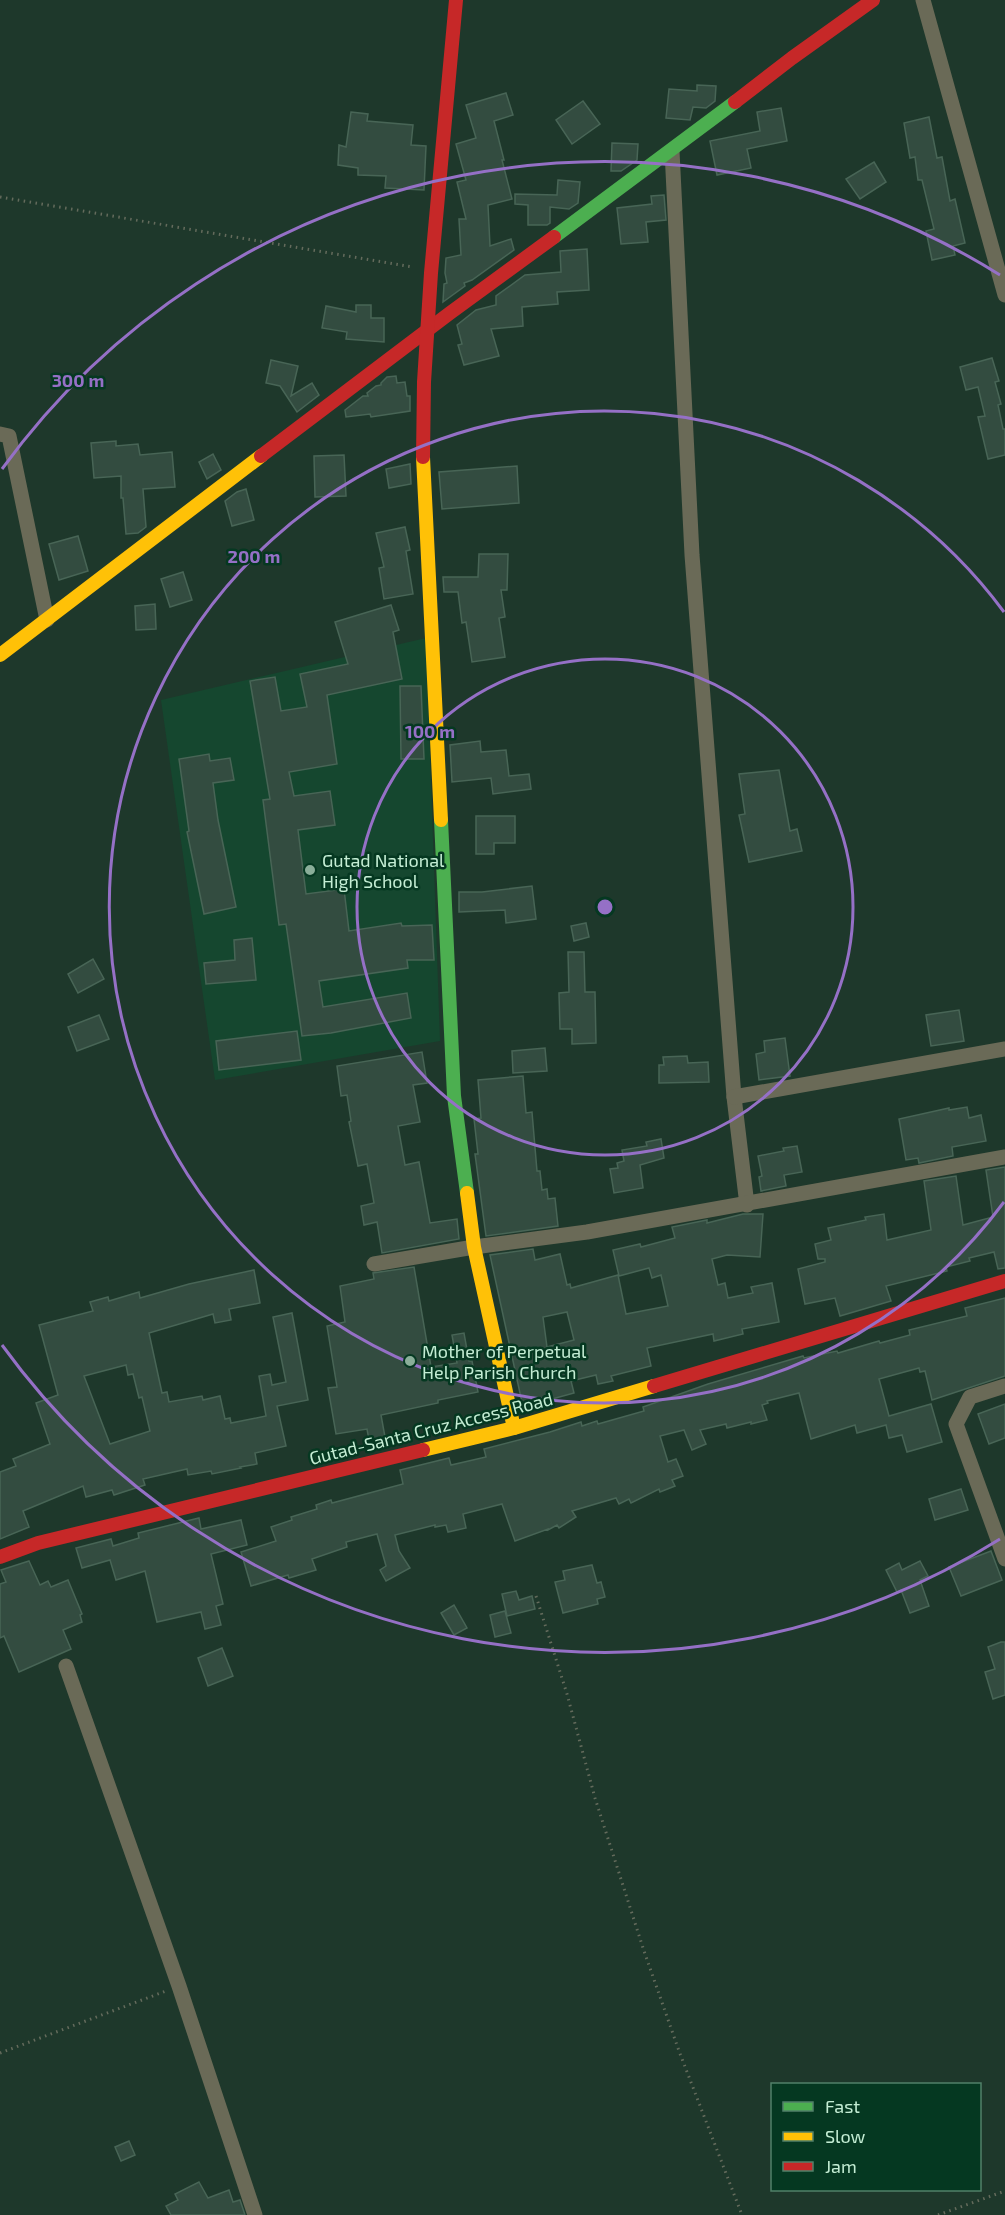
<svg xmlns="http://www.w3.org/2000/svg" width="1005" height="2215" viewBox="0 0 1005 2215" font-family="'Exo 2',sans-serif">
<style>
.built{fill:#15472f}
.building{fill:#334c40;stroke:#486556;stroke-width:1.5;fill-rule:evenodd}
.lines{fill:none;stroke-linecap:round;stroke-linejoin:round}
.path{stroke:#646b5c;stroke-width:3;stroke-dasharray:1.5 4.5;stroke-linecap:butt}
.street{stroke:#6a6a57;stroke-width:15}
.fast{stroke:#4caf50;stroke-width:14}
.slow{stroke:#ffc107;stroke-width:14}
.jam{stroke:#c62828;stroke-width:14}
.ring{fill:none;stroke:#9570c6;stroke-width:3}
.poi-dot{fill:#8aae99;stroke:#053821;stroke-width:2}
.labels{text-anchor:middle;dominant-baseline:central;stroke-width:5;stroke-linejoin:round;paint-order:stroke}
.poi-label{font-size:18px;fill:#c4edd4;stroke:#053821;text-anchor:start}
.street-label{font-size:18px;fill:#c4edd4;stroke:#053821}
.centre{fill:#9570c6;stroke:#053821;stroke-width:3}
.ring-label{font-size:18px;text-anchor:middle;font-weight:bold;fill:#9570c6;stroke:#053821;stroke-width:5;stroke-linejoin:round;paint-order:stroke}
</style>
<rect width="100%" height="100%" fill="#1e382b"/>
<!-- built -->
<polygon class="built" points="426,638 440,1041 215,1080 161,700"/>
<!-- building -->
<g class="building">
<polygon points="697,85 716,86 715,101 706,108 693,107 690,120 666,118 669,89 697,91"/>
<polygon points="506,93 513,115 494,121 504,160 502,160 512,199 488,205 490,246 511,239 514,250 472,280 464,283 465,286 443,302 444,284 447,283 445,273 446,258 461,255 459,219 466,219 457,182 466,180 456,144 476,138 466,105"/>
<polygon points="583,101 600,124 572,144 556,120"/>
<polygon points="781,108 787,141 747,149 751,168 717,175 710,141 760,131 757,112"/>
<polygon points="351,112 368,114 367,121 413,125 411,145 426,146 424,190 385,188 386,176 358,175 358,168 338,165 339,145 346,147"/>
<polygon points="929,117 937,158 942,157 950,201 955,199 965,243 953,246 955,255 932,260 926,231 934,229 922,180 918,180 915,157 910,158 904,123"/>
<polygon points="612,143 638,144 637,160 621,171 611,171"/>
<polygon points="874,162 886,182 860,199 846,179"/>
<polygon points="558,180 580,182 578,203 569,209 550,207 550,223 547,225 528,225 528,205 515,204 515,194 557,195"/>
<polygon points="664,195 666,220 646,222 648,242 621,244 617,208 652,204 651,196"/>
<polygon points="587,249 589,290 557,292 558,304 522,307 523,326 491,329 499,356 464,365 458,345 462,344 457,325 476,310 496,305 496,296 525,275 561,272 560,251"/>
<polygon points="356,305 371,305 371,318 384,318 384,342 346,339 347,332 322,328 326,306 356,312"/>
<polygon points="992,358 999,381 995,382 1001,404 998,405 1003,429 1005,429 1005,455 988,459 978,417 985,416 978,387 966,390 960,367"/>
<polygon points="271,360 298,366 291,396 312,383 319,395 297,412 280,386 266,383"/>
<polygon points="396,376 397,383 405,382 407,396 410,396 410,411 371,417 370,414 346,417 345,410 363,396 368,396 367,393 376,386 381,385 381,383 387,377"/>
<polygon points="116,441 116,446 138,444 140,455 172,452 175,487 143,489 146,527 138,533 126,534 123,498 121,498 121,476 94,478 91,443"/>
<polygon points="213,454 221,470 207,479 199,462"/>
<polygon points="344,455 346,496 315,497 314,456"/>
<polygon points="410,464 411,484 389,488 386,469"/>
<polygon points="517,466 519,503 442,509 439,472"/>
<polygon points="246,489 254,520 232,526 225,501 237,492"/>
<polygon points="405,527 410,550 406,551 413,594 384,599 379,568 384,567 376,533"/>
<polygon points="78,536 88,571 59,580 49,544"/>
<polygon points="479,554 508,554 507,590 501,590 505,617 499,618 505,657 472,662 466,622 462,623 458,592 444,592 443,577 478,577"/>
<polygon points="183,572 192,600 170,607 161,579"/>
<polygon points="155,604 156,629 136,630 135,606"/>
<polygon points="391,605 399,630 393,632 402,679 327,695 337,764 289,772 294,796 330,791 335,825 298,830 306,894 344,889 349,931 401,923 402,926 432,925 434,960 407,960 408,968 319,981 323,1007 407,993 411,1018 331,1033 302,1036 286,924 279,925 263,800 270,799 250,681 275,677 281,711 307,707 300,674 348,664 335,622"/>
<polygon points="400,686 421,686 424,759 401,759"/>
<polygon points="480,741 481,752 506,750 509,776 529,774 531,789 493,794 491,778 452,782 450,745"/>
<polygon points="209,754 210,761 230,758 234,780 213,783 218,820 236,907 204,914 187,832 189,831 179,759"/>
<polygon points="779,770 790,831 797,829 802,851 749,862 739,815 745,814 739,774"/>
<polygon points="476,816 515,816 515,843 494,843 494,854 476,854"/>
<polygon points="532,886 536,919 506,923 505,910 459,912 459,892 482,892"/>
<polygon points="586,923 589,937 574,941 571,926"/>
<polygon points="252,938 256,980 206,984 204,963 235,960 234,940"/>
<polygon points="568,952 584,952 585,992 595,992 596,1043 572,1044 572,1029 560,1029 559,993 569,992"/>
<polygon points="93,959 104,979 78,993 68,974"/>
<polygon points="959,1010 964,1041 931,1046 926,1015"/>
<polygon points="99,1015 109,1039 77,1051 68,1027"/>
<polygon points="297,1031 301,1060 219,1070 216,1041"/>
<polygon points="785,1038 790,1076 759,1080 756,1054 765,1052 764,1041"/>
<polygon points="545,1048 547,1071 513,1073 512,1051"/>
<polygon points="422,1052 427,1083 413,1085 420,1122 398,1126 405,1165 419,1162 430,1223 457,1219 459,1239 382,1253 377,1222 364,1225 361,1206 374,1203 367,1164 358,1166 349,1122 351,1121 347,1095 341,1096 337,1066"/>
<polygon points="687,1056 688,1063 708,1062 709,1082 659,1083 659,1065 664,1065 663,1057"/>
<polygon points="523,1076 526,1113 532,1112 537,1171 540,1171 542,1190 547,1189 548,1199 555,1198 558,1226 486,1236 475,1154 478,1154 474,1119 481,1118 478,1080"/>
<polygon points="967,1107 969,1118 981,1115 986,1141 952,1147 953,1156 919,1163 918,1158 906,1160 899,1119 949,1108 949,1110"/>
<polygon points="661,1139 664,1158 640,1165 643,1188 614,1193 610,1169 618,1168 617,1163 624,1161 622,1150 647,1146 646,1142"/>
<polygon points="797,1146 802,1172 784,1175 786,1186 761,1191 759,1177 762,1176 758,1156 784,1151 783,1148"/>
<polygon points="1005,1167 1005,1268 998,1269 994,1252 969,1258 970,1261 946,1267 947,1271 886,1286 891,1301 840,1316 835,1298 805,1304 798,1269 825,1262 825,1259 818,1259 815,1244 831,1240 828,1228 866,1220 865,1217 884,1214 887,1240 931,1230 924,1181 956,1176 963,1225 993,1217 986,1170"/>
<path d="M743 1214H763L760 1257 727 1255 712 1259 718 1285 725 1283 728 1298 753 1293 751 1287 772 1283 779 1322 742 1329 743 1334 714 1341 713 1334 647 1348 651 1366 611 1376 613 1381 598 1384 596 1375 571 1381 574 1393 523 1407 490 1255 533 1249 535 1260 560 1254 567 1285 570 1284 571 1288 618 1275 626 1314 668 1306 661 1275 652 1278 649 1268 619 1276 613 1250 640 1244 641 1247 675 1238 672 1227 707 1220V1223ZM567 1312 574 1340 547 1347 543 1317Z"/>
<polygon points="414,1267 431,1367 457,1363 452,1335 464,1333 469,1361 472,1361 478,1392 438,1400 438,1403 381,1415 385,1437 369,1440 367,1429 336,1434 328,1388 337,1387 327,1326 345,1322 340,1286 374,1279 373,1273"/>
<path d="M254 1270 260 1303 229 1309 231 1320 215 1323 213 1314 149 1333 162 1393 167 1392 169 1402 202 1396 203 1400 220 1396 225 1419 230 1418 231 1423 266 1416 259 1376 270 1374 272 1385 286 1382 273 1317 292 1313 308 1400 277 1406 286 1446 255 1453 257 1464 240 1467 241 1468 212 1474 211 1471 188 1475 187 1469 143 1479 145 1485 114 1495 112 1490 86 1497 83 1486 23 1511 29 1527 0 1539V1472L16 1466 13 1459 50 1444 36 1403 58 1395 39 1325 93 1311 90 1302 108 1297 109 1301 139 1292 140 1298 189 1284ZM126 1365 128 1375 133 1374 139 1398 142 1397 150 1431 110 1444 84 1376Z"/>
<polygon points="1005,1298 1005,1376 932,1400 925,1371 920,1372 919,1368 879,1379 889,1416 931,1404 942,1442 907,1452 902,1435 889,1438 886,1425 857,1433 855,1425 811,1439 799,1393 767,1401 768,1403 762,1405 767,1420 751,1424 751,1422 727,1428 726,1424 700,1430 706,1444 692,1450 684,1430 660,1436 668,1462 676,1459 683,1476 672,1480 675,1486 660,1492 659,1489 631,1503 629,1499 619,1504 616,1498 572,1511 576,1517 559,1528 557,1525 548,1530 548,1529 515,1541 502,1504 463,1514 466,1528 448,1532 446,1525 435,1527 435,1525 395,1535 399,1551 410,1568 386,1581 380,1570 386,1566 377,1534 346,1542 347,1547 312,1559 316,1570 289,1578 288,1575 251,1586 241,1552 276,1541 271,1527 292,1520 291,1517 317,1509 316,1505 331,1500 332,1503 403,1484 400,1470 449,1458 451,1465 486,1457 484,1449 550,1432 581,1422 582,1426 597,1421 598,1424 644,1411 643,1407 708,1384 803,1356 804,1358 837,1351 838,1353 879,1341 880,1343 910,1335 909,1330 967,1316 965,1308"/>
<polygon points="1005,1404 1005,1438 989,1444 978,1414"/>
<polygon points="961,1489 968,1510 935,1520 929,1499"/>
<polygon points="199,1518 201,1529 241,1520 247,1545 211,1554 223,1604 216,1606 221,1625 205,1629 201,1612 157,1622 145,1571 116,1580 110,1560 82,1568 76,1548 111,1539 113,1546 139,1538 138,1533"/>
<polygon points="991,1551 1002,1580 961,1596 949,1567"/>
<polygon points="29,1561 40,1585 48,1581 51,1587 68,1580 82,1614 80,1615 82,1622 63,1630 71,1649 19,1672 4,1636 0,1638 0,1584 6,1582 1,1570"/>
<polygon points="920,1561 928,1576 920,1580 929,1606 910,1613 901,1590 897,1592 886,1570 899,1563 902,1570"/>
<polygon points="592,1565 597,1583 601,1582 605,1597 597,1599 598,1604 563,1613 555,1582 565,1580 563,1571"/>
<polygon points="516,1591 519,1600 532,1596 535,1609 507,1616 502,1594"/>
<polygon points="454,1605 467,1628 454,1635 441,1613"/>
<polygon points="505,1611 511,1633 495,1637 490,1615"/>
<polygon points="1001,1642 1005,1642 1005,1695 993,1699 985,1672 995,1669 988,1647"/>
<polygon points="222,1648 233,1676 208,1686 198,1658"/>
<polygon points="129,2141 135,2155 121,2161 115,2147"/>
<polygon points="199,2182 208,2198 229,2190 233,2202 240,2200 245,2215 171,2215 166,2206 178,2200 175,2194"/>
</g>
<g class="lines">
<!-- path -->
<g class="path">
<polyline points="0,197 412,267"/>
<polyline points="536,1596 567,1694 595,1798 644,1951 679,2051 742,2215"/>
<polyline points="0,2053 166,1991"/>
<polyline points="938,2215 1005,2191"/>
</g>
<!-- street -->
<g class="street">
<polyline points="923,0 1005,295"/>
<polyline points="672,151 692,555 734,1097 747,1205"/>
<polyline points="0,434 9,436 47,620"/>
<polyline points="734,1097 1005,1049"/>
<polyline points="374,1264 474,1247 587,1232 1005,1157"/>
<polyline points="1005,1386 970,1397 956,1424 1005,1559"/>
<polyline points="66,1666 179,1986 255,2215"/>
</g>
<!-- fast -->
<g class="fast">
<polyline points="554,237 735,102"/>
<polyline points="441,820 454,1096 467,1193"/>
</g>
<!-- slow -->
<g class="slow">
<polyline points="423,457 441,820"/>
<polyline points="0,655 261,456"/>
<polyline points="467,1193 474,1247 514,1428"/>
<polyline points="423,1450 514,1428 654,1386"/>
</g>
<!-- jam -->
<g class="jam">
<polyline points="735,102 792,58 873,0"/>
<polyline points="261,456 450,313 554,237"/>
<polyline points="423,457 424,382 431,273 456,0"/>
<polyline points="654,1386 1005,1281"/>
<polyline points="0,1557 38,1543 423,1450"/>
</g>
</g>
<!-- distance rings -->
<g class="ring">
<circle cx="605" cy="907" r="248"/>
<path d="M1004 1202A496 496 0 1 1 1004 612"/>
<path d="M1000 1539A745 745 0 0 1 2 1345M2 469A745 745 0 0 1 1000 275"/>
</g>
<!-- markers -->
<g class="poi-dot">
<circle cx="310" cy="870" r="6"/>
<circle cx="410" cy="1361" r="6"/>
</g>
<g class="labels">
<!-- poi labels -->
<g class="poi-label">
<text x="322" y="860">Gutad National<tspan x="322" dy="21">High School</tspan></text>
<text x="422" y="1351">Mother of Perpetual<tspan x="422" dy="21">Help Parish Church</tspan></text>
</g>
<!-- street labels -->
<g class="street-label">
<text transform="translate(431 1428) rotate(-14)">Gutad-Santa Cruz Access Road</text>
</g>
</g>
<circle cx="605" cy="907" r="9" class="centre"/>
<g class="ring-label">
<text x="78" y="387">300 m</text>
<text x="254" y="563">200 m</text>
<text x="430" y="738">100 m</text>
</g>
<!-- legend -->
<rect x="771" y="2083" width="210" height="108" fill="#053821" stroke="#518069" stroke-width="1.5"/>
<rect x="783" y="2102" width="30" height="9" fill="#4caf50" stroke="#518069" stroke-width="1.5"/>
<text x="825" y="2113" font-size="18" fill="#c4edd4">Fast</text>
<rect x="783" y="2132" width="30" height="9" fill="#ffc107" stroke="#518069" stroke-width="1.5"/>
<text x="825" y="2143" font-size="18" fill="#c4edd4">Slow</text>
<rect x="783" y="2162" width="30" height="9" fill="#c62828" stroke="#518069" stroke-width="1.5"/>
<text x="825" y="2173" font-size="18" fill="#c4edd4">Jam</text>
</svg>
